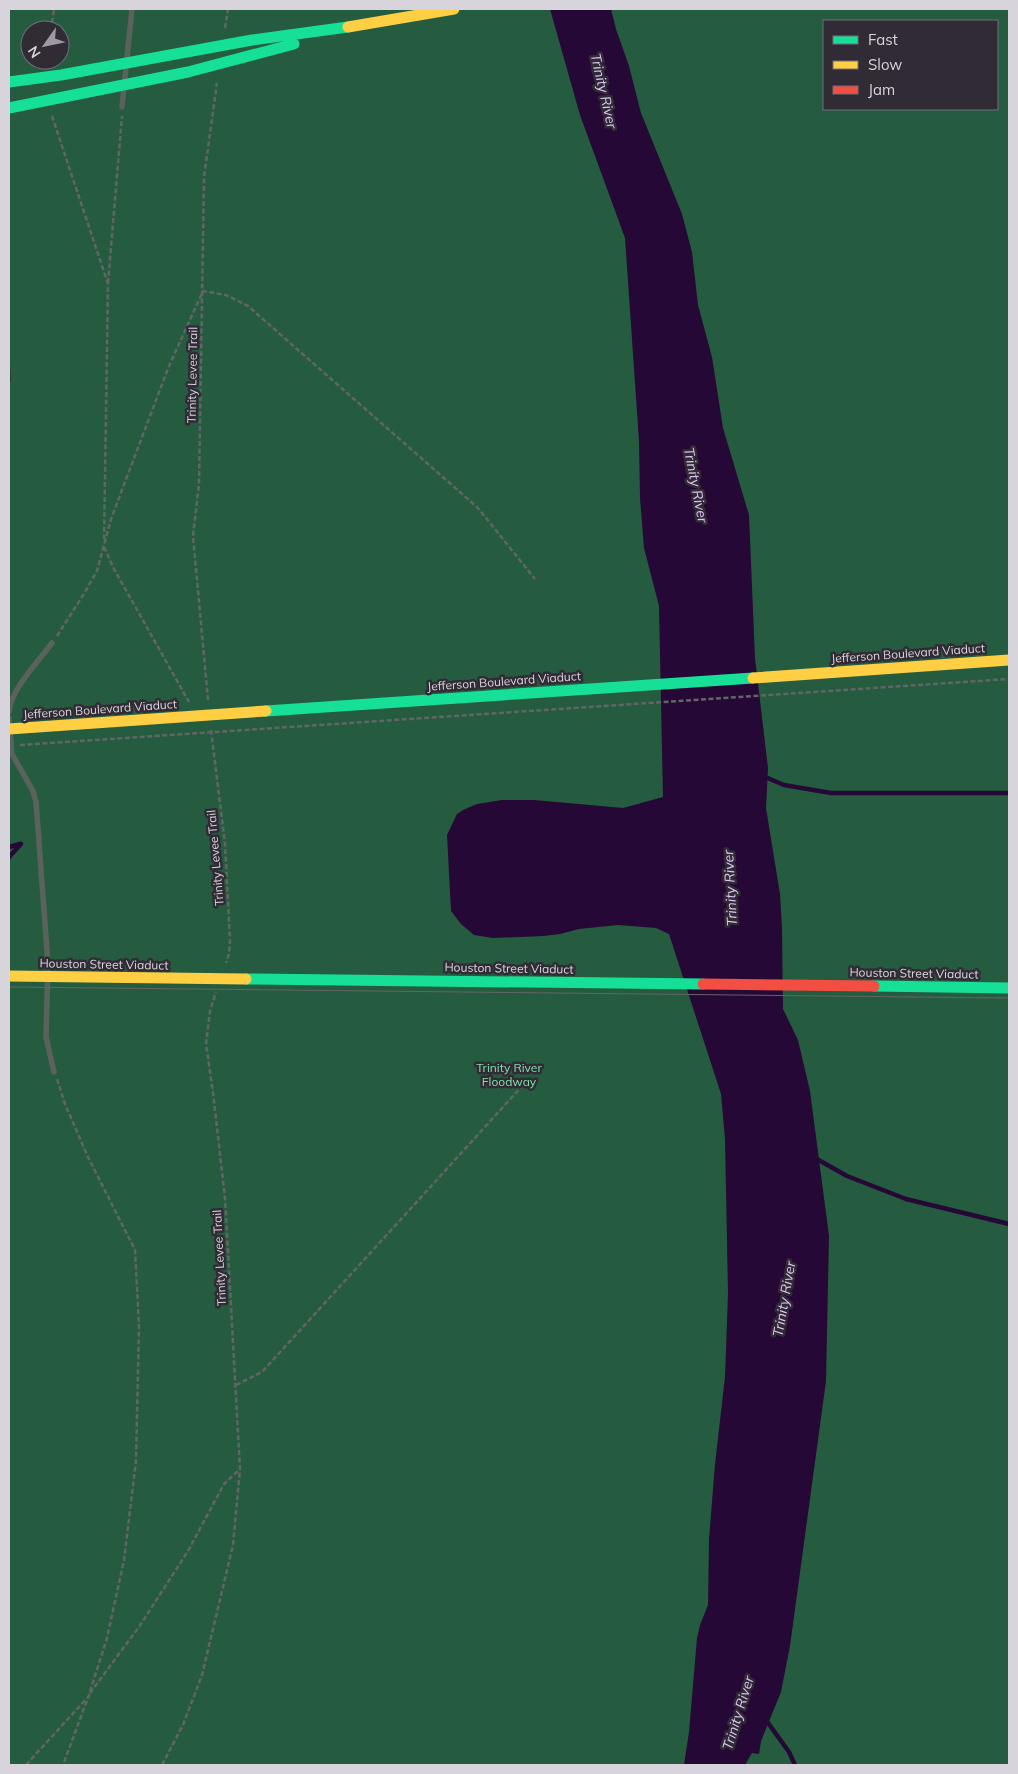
<svg xmlns="http://www.w3.org/2000/svg" width="1018" height="1774" viewBox="0 0 1018 1774" font-family="Mulish,sans-serif">
<style>
.green{fill:#255c40;fill-rule:evenodd}
.water{fill:#250835}
.lines{fill:none;stroke-linecap:round;stroke-linejoin:round}
.stream{stroke:#250835;stroke-width:4.5}
.path{stroke:#616564;stroke-width:2.5;stroke-dasharray:5 2.5;stroke-linecap:butt}
.lane{stroke:#5b625e;stroke-width:5.5}
.fast{stroke:#16e098;stroke-width:11}
.slow{stroke:#ffcf43;stroke-width:11}
.jam{stroke:#f24e42;stroke-width:11}
.tram{stroke:#646566;stroke-width:1}
.labels{text-anchor:middle;dominant-baseline:central;stroke-width:5;stroke-linejoin:round;paint-order:stroke}
.street-label{font-size:12px;fill:#d8d4db;stroke:#312b36}
.park-label{font-size:12px;fill:#7fe1aa;stroke:#312b36}
.water-label{font-size:14px;font-style:italic;fill:#dfc5f6;stroke:#312b36}
</style>
<rect width="100%" height="100%" fill="#312e33"/>
<!-- green -->
<path class="green" d="M9 9H1009V1765H9V383L11 381 9 347ZM824 21H997V109H824ZM30 30H60V60H30Z"/>
<!-- water -->
<polygon class="water" points="550,9 611,9 616,29 629,66 641,113 682,214 692,252 698,305 712,357 723,428 749,515 755,658 768,768 766,808 780,894 782,928 783,1009 798,1040 810,1091 829,1236 826,1381 790,1646 781,1692 761,1741 759,1754 752,1753 745,1765 684,1765 689,1732 697,1638 700,1625 708,1605 709,1539 715,1464 725,1377 728,1293 725,1139 721,1094 669,934 656,928 618,925 579,929 560,934 544,936 493,938 474,935 461,924 451,911 447,835 457,814 463,810 477,804 502,800 534,800 623,808 663,797 659,606 644,548 640,498 639,441 625,238 580,115"/>
<g class="lines">
<!-- stream -->
<g class="stream">
<polyline points="763,776 784,785 831,793 1009,793"/>
<polyline points="9,847 20,844"/>
<polyline points="9,857 21,844"/>
<polyline points="815,1158 847,1176 906,1199 1009,1224"/>
<polyline points="766,1720 789,1752 795,1765"/>
</g>
<!-- path -->
<g class="path">
<polyline points="225,28 228,9"/>
<polyline points="51,30 54,9"/>
<polyline points="52,116 108,284 104,541"/>
<polyline points="108,283 122,116"/>
<polyline points="104,547 114,569 189,702"/>
<polyline points="57,636 85,592 97,571 111,519 169,366 203,291 226,295 248,306 478,508 535,579"/>
<polyline points="208,700 193,536 199,484 204,177 217,83"/>
<polyline points="211,730 225,844 230,941 229,954 226,963"/>
<polyline points="20,745 1009,679"/>
<polyline points="57,1079 65,1104 87,1155 135,1250 139,1326 136,1461 124,1560 107,1638 89,1695 63,1765"/>
<polyline points="236,1385 262,1372 524,1084"/>
<polyline points="90,1693 139,1627 188,1551 224,1484 239,1470"/>
<polyline points="26,1765 87,1698"/>
<polyline points="162,1765 183,1725 202,1675 233,1545 240,1469 225,1198 213,1093 206,1044 210,1011 216,992"/>
</g>
<!-- lane -->
<g class="lane">
<polyline points="122,107 132,9"/>
<path d="M9 712C11 689 38 662 52 643"/>
<polyline points="9,718 12,754 33,791 36,802 48,964 46,1037 54,1072"/>
</g>
<!-- fast -->
<g class="fast">
<polyline points="9,82 61,75 252,40 348,27"/>
<polyline points="9,108 188,72 294,44"/>
<polyline points="266,711 753,678"/>
<polyline points="246,979 703,984"/>
<polyline points="874,986 1009,988"/>
</g>
<!-- slow -->
<g class="slow">
<polyline points="348,27 454,9"/>
<polyline points="753,678 1009,660"/>
<polyline points="9,729 266,711"/>
<polyline points="9,976 246,979"/>
</g>
<!-- jam -->
<polyline class="jam" points="703,984 874,986"/>
<!-- tram -->
<polyline class="tram" points="9,987 1009,998"/>
</g>
<g class="labels">
<!-- street labels -->
<g class="street-label">
<text transform="translate(192 375) rotate(-89)">Trinity Levee Trail</text>
<text transform="translate(908 653) rotate(-4)">Jefferson Boulevard Viaduct</text>
<text transform="translate(504 681) rotate(-4)">Jefferson Boulevard Viaduct</text>
<text transform="translate(100 709) rotate(-4)">Jefferson Boulevard Viaduct</text>
<text transform="translate(215 858) rotate(-95)">Trinity Levee Trail</text>
<text transform="translate(104 964) rotate(1)">Houston Street Viaduct</text>
<text transform="translate(509 968) rotate(1)">Houston Street Viaduct</text>
<text transform="translate(914 973) rotate(1)">Houston Street Viaduct</text>
<text transform="translate(219 1258) rotate(-93)">Trinity Levee Trail</text>
</g>
<!-- park labels -->
<g class="park-label">
<text x="509" y="1067">Trinity River<tspan x="509" dy="14">Floodway</tspan></text>
</g>
<!-- water labels -->
<g class="water-label">
<text transform="translate(604 91) rotate(77)">Trinity River</text>
<text transform="translate(696 485) rotate(79)">Trinity River</text>
<text transform="translate(730 888) rotate(-93)">Trinity River</text>
<text transform="translate(784 1299) rotate(-80)">Trinity River</text>
<text transform="translate(738 1713) rotate(-73)">Trinity River</text>
</g>
</g>
<!-- border -->
<rect width="1018" height="1774" fill="none" stroke="#d8d4db" stroke-width="20"/>
<!-- legend -->
<rect x="823" y="20" width="175" height="90" fill="#312b36" stroke="#746f78"/>
<rect x="833" y="36" width="25" height="8" fill="#16e098" stroke="#746f78"/>
<text x="868" y="45" font-size="15" fill="#d8d4db">Fast</text>
<rect x="833" y="61" width="25" height="8" fill="#ffcf43" stroke="#746f78"/>
<text x="868" y="70" font-size="15" fill="#d8d4db">Slow</text>
<rect x="833" y="86" width="25" height="8" fill="#f24e42" stroke="#746f78"/>
<text x="868" y="95" font-size="15" fill="#d8d4db">Jam</text>
<!-- north arrow -->
<g transform="translate(45 45) rotate(237)"><circle r="24" fill="#312b36" stroke="#746f78"/>
<path d="M0-4L9 19L0 12L-9 19Z" fill="#9e9aa0"/>
<text y="-8" font-size="14" font-weight="bold" text-anchor="middle" fill="#d8d4db">N</text>
</g>
</svg>
